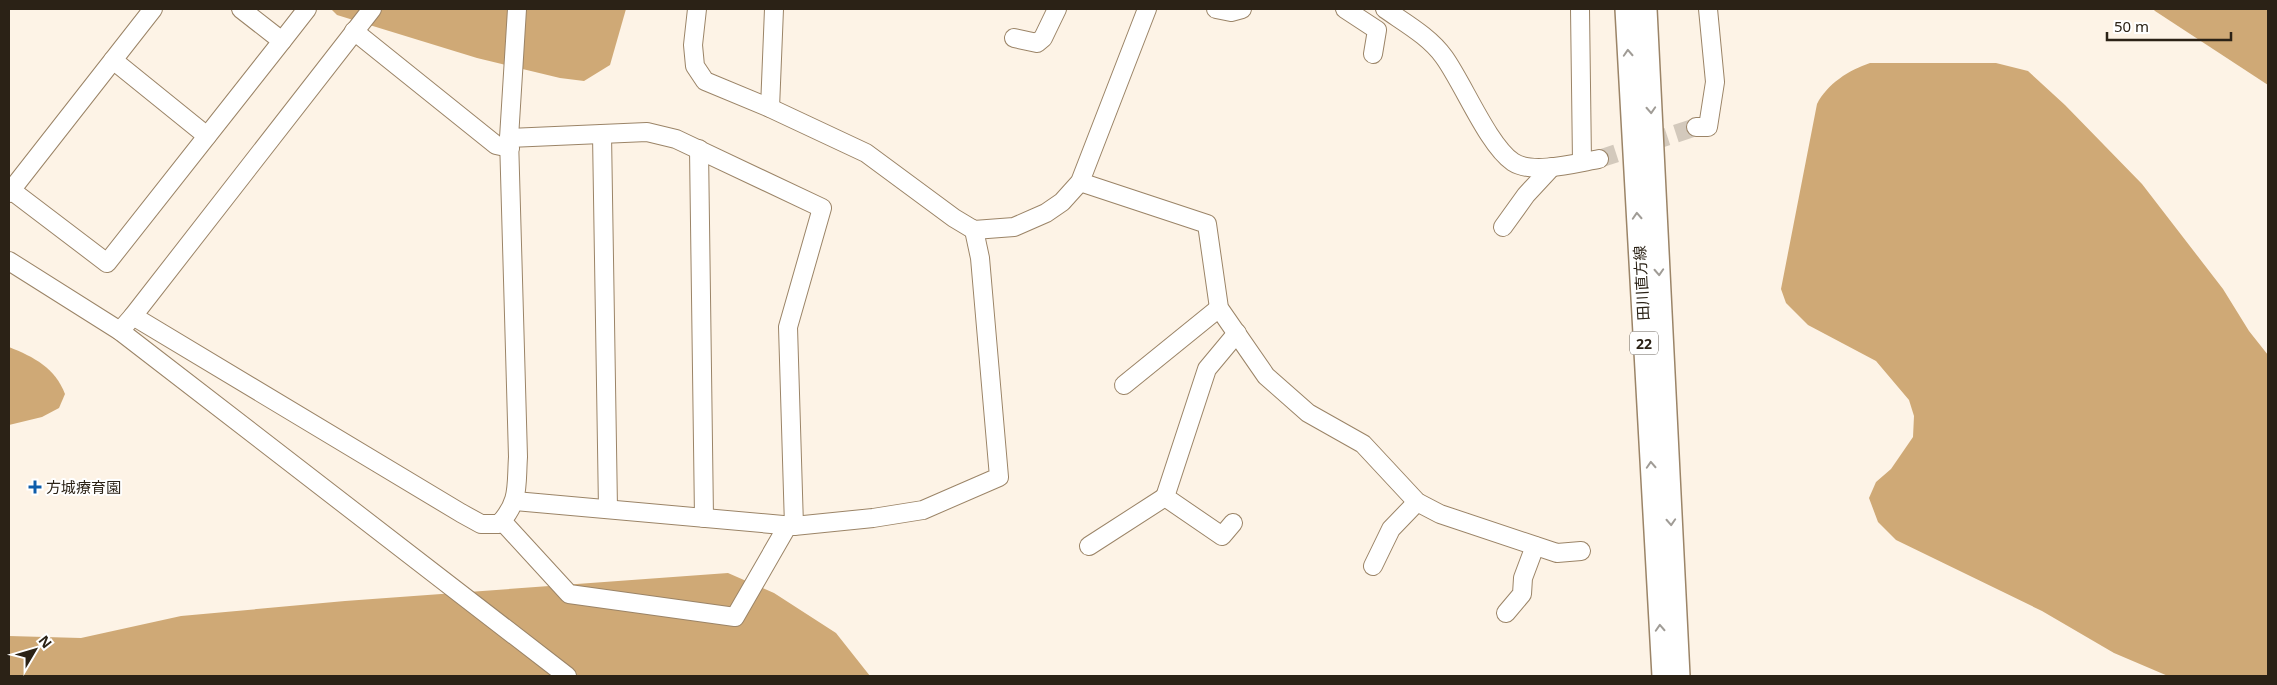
<svg xmlns="http://www.w3.org/2000/svg" width="2277" height="685" viewBox="0 0 2277 685" font-family="'Noto Sans','Noto Sans JP',sans-serif">
<style>
.forest{fill:#cfa976}
.lines{fill:none;stroke-linecap:round;stroke-linejoin:round}
.minor-tunnel{stroke:#d3c9bc;stroke-width:18;stroke-dasharray:18 9;stroke-linecap:butt}
.minor-casing{stroke:#9b8467;stroke-width:20}
.major-casing{stroke:#9b8467;stroke-width:24}
.minor{stroke:#fff;stroke-width:18}
.major{stroke:#fff;stroke-width:21}
.oneway{stroke:#a09c96}
.poi-dot{fill:#0d5caa;stroke:#fff;stroke-width:2}
.labels{text-anchor:middle;dominant-baseline:central;stroke-width:4;stroke-linejoin:round;paint-order:stroke}
.shield{fill:#fff;stroke:#6b645c;stroke-width:1}
.shield-label{font-size:14px;font-weight:bold;fill:#2b2216}
.street-label{font-size:15px;fill:#2b2216;stroke:#fff}
.poi-label{font-size:15px;fill:#2b2216;stroke:#fff;text-anchor:start}
</style>
<rect width="100%" height="100%" fill="#fdf3e6"/>
<!-- forest -->
<g class="forest">
<polygon points="331,9 626,9 610,65 584,81 560,78 477,58 337,15"/>
<polygon points="2153,9 2268,9 2268,85 2155,11"/>
<path d="M1870 63H1996L2028 71 2065 105 2142 184 2223 289 2249 331 2268 355V676H2168L2114 653 2042 611 1896 540 1878 522 1869 498 1876 482 1891 469 1913 437 1914 416 1909 400 1876 361 1808 325 1786 303 1781 289 1817 104C1827 84 1849 70 1870 63Z"/>
<path d="M9 347C34 357 55 368 65 394L59 408 42 417 9 425Z"/>
<polygon points="728,573 774,593 836,633 870,676 9,676 9,636 81,638 181,616 345,601"/>
</g>
<g class="lines">
<!-- minor-tunnel -->
<polyline class="minor-tunnel" points="1599,159 1696,127"/>
<!-- minor casing -->
<g class="minor-casing">
<g id="minor">
<polyline points="241,9 282,41 307,9"/>
<polyline points="697,9 693,45 695,66 705,81 770,108 866,153 954,218 974,230 1014,227 1046,213 1062,202 1080,182 1147,9"/>
<polyline points="1216,9 1231,12 1242,9"/>
<polyline points="1345,9 1377,30 1373,54"/>
<path d="M1385 9C1405 23 1430 37 1444 57 1463 83 1488 145 1513 162 1533 175 1576 163 1599 159"/>
<polyline points="1580,9 1582,162"/>
<polyline points="354,31 496,145 510,148"/>
<polyline points="1014,38 1037,43 1043,38 1057,9"/>
<polyline points="113,60 207,136"/>
<polyline points="770,108 774,9"/>
<polyline points="1696,127 1708,127 1715,82 1708,9"/>
<polyline points="602,134 608,509"/>
<polyline points="509,138 647,132 676,139 822,208 788,327 794,526"/>
<polyline points="699,149 704,518"/>
<polyline points="1080,182 1207,224 1219,308 1266,376 1308,413 1363,444 1417,502 1440,514 1557,553 1581,551"/>
<polyline points="11,190 107,263 282,41"/>
<polyline points="9,193 153,9"/>
<polyline points="1503,227 1526,195 1552,167"/>
<polyline points="9,261 120,331 567,676"/>
<polyline points="133,316 372,9"/>
<path d="M120 331 133 316 461 513 481 524H499C520 502 516 486 518 457L509 138 517 9"/>
<polyline points="1124,385 1219,308"/>
<polyline points="515,501 794,526 873,518 923,510 999,477 980,258 974,230"/>
<polyline points="502,521 569,594 735,617 788,525"/>
<polyline points="1233,523 1222,536 1165,497 1207,369 1237,333"/>
<polyline points="1089,546 1165,497"/>
<polyline points="1373,566 1391,529 1417,502"/>
<polyline points="1506,613 1522,594 1523,578 1535,546"/>
</g>
</g>
<!-- major casing -->
<g class="major-casing">
<g id="major">
<polyline points="1626,9 1663,676"/>
<polyline points="1646,9 1679,676"/>
</g>
</g>
<!-- minor -->
<use href="#minor" class="minor"/>
<!-- major -->
<use href="#major" class="major"/>
</g>
<!-- one-way arrows -->
<defs><path id="oneway-chevron" d="M-2-3.5L2.5 0L-2 3.5" fill="none" stroke-width="1.6" stroke-linecap="round" stroke-linejoin="round" transform="scale(1.25)"/></defs>
<g class="oneway">
<use href="#oneway-chevron" transform="translate(1628 53) rotate(-93)"/>
<use href="#oneway-chevron" transform="translate(1651 110) rotate(87)"/>
<use href="#oneway-chevron" transform="translate(1637 216) rotate(-93)"/>
<use href="#oneway-chevron" transform="translate(1659 272) rotate(87)"/>
<use href="#oneway-chevron" transform="translate(1651 465) rotate(-93)"/>
<use href="#oneway-chevron" transform="translate(1671 522) rotate(87)"/>
<use href="#oneway-chevron" transform="translate(1660 628) rotate(-93)"/>
</g>
<!-- markers -->
<path class="poi-dot" d="M32.5 479.5h5v5h5v5h-5v5h-5v-5h-5v-5h5z"/>
<g class="labels">
<!-- shield labels -->
<rect class="shield" x="1630" y="331.5" width="28" height="23" rx="4"/>
<g class="shield-label">
<text x="1644" y="343">22</text>
</g>
<!-- street labels -->
<g class="street-label">
<text transform="translate(1641 283) rotate(-93)">田川直方線</text>
</g>
<!-- poi labels -->
<g class="poi-label">
<text x="46" y="487">方城療育園</text>
</g>
</g>
<!-- border -->
<rect width="2277" height="685" fill="none" stroke="#2b2216" stroke-width="20"/>
<!-- north arrow -->
<g transform="translate(35 650) rotate(52)" stroke="#ffffff" stroke-width="4" paint-order="stroke">
<path d="M0-4L9 19L0 12L-9 19Z" fill="#2b2216"/>
<text y="-8" font-size="14" font-weight="bold" text-anchor="middle" fill="#2b2216">N</text>
</g>
<!-- scale -->
<path d="M2107 32v8h124v-8" fill="none" stroke="#2b2216" stroke-width="2.5"/>
<text x="2114" y="32" font-size="15" fill="#2b2216" stroke="#ffffff" stroke-width="4" paint-order="stroke">50 m</text>
</svg>
